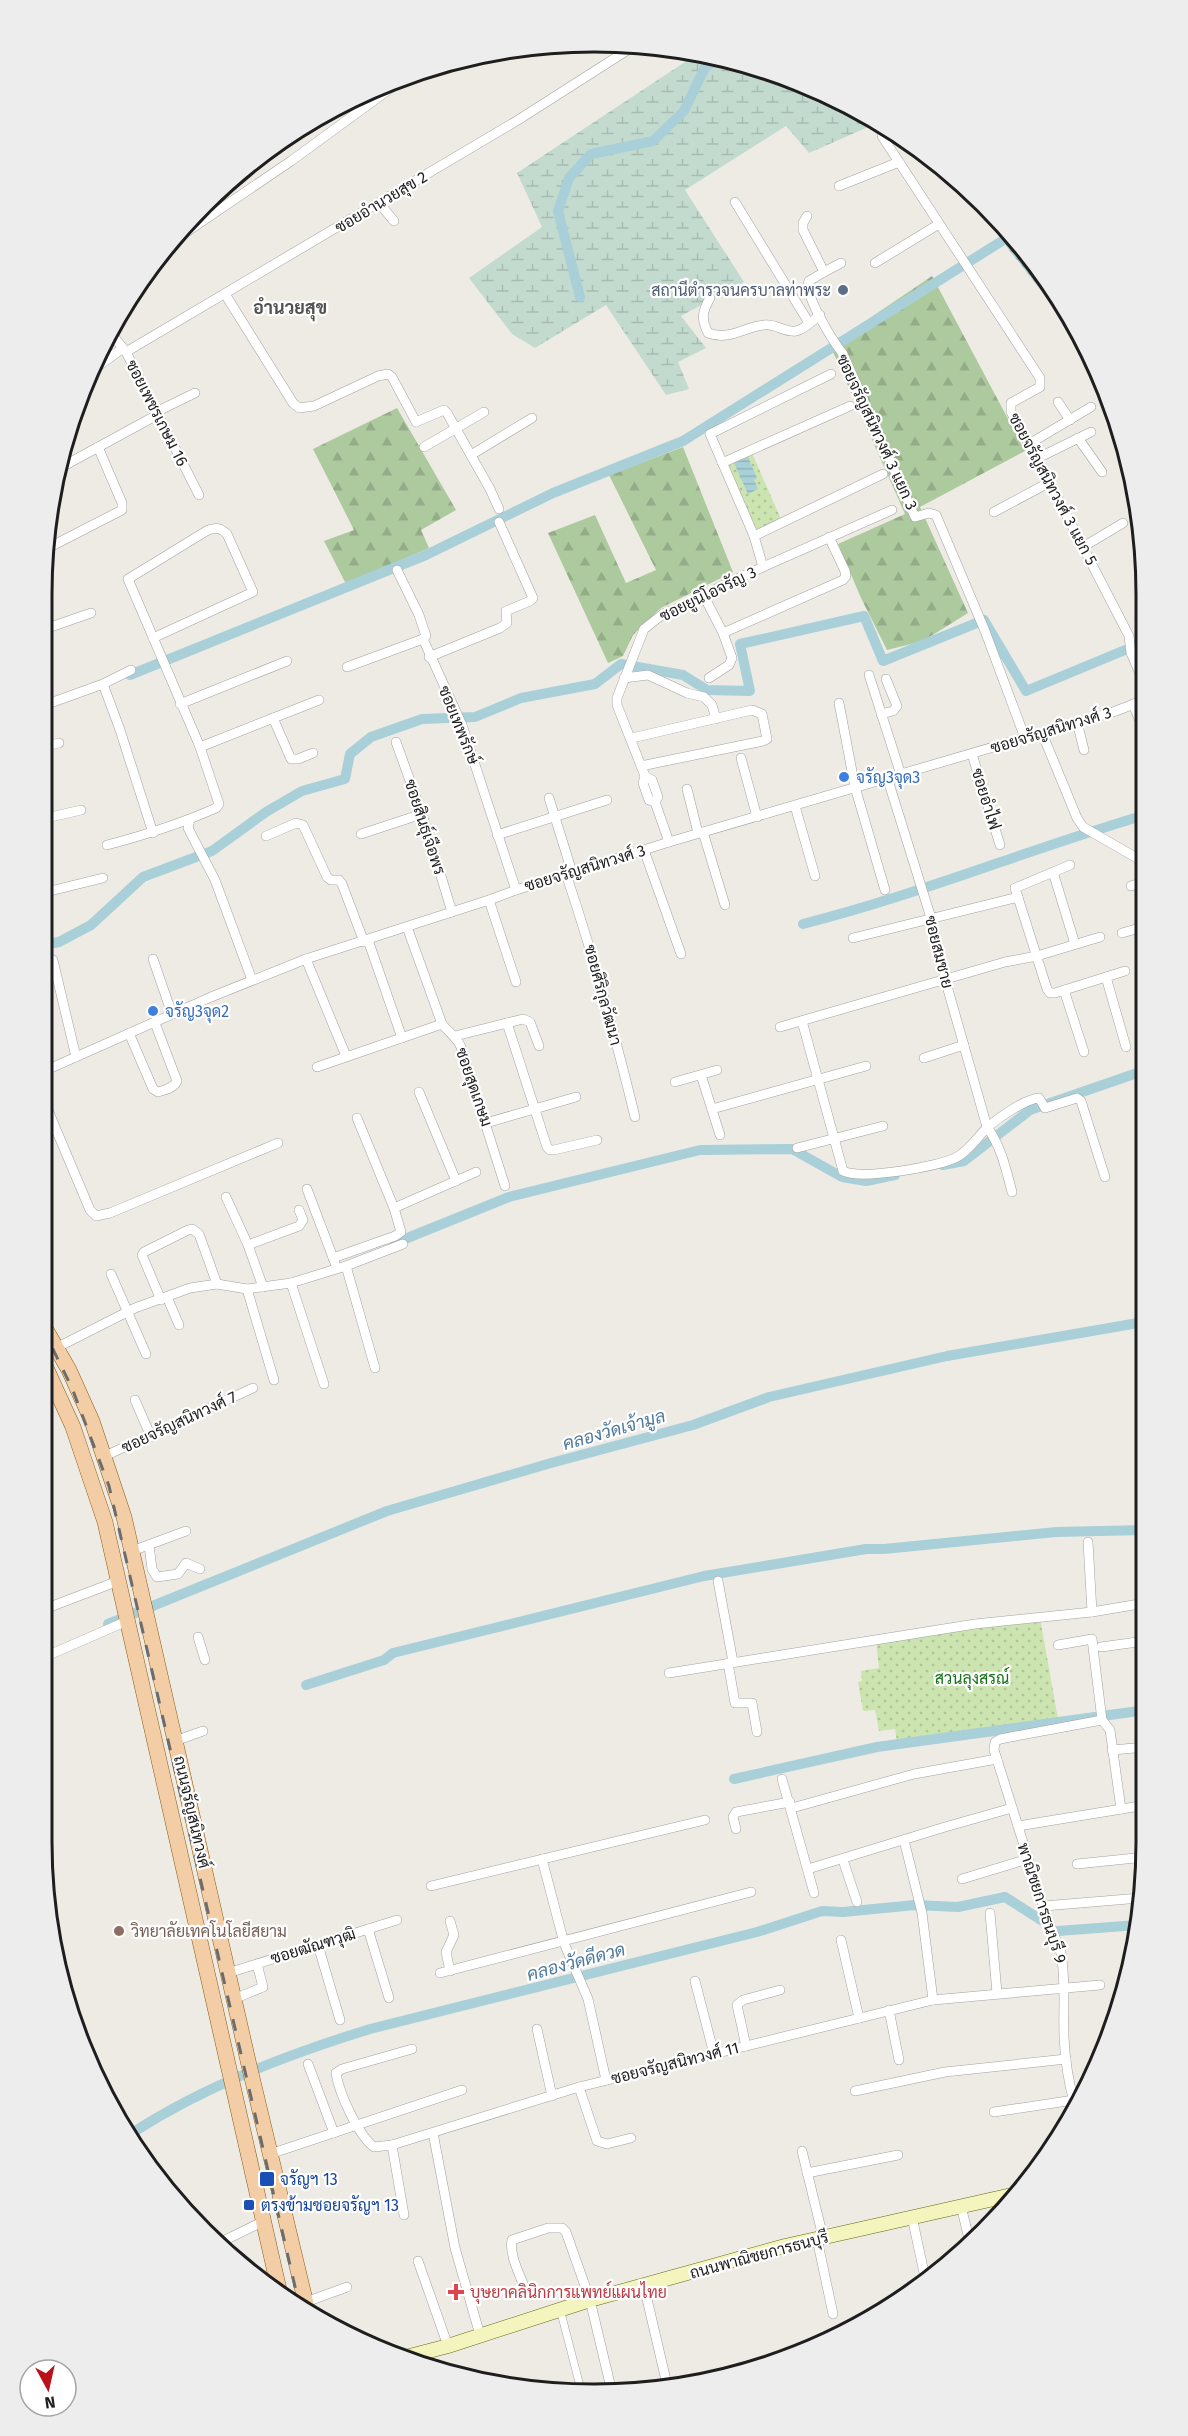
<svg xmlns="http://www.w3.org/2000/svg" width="1188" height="2436" viewBox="0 0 1188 2436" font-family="'Fira Sans',Sarabun,sans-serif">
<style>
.forest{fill:url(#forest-firs)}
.wetland{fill:url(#wetland-marsh)}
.garden{fill:url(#garden-dots)}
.water{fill:url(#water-rules)}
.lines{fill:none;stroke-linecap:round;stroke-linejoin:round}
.canal{stroke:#a9d0d8;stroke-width:10}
.pedestrian-casing{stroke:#a2a2a2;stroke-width:8}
.minor-casing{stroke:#a2a2a2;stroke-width:10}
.secondary-casing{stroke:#666b0f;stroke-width:15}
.primary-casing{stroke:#8a5b0e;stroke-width:16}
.pedestrian{stroke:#fff;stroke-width:7}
.minor{stroke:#fff;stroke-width:9}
.secondary{stroke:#f3f4be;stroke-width:14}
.primary{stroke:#f3cda5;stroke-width:15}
.rail{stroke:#6c6c6c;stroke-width:3;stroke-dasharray:12 12;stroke-linecap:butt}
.service-dot{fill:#5c6f8a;stroke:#fff;stroke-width:2}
.shop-dot{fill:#3f7fe0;stroke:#fff;stroke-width:2}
.education-dot{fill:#8d6e63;stroke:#fff;stroke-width:2}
.transit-dot{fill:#1a4fb4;stroke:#fff;stroke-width:2}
.health-dot{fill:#e0444e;stroke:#fff;stroke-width:2}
.labels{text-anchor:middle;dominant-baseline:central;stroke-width:4.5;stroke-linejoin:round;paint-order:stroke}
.street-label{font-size:16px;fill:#1e1e1e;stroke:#fff}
.service-label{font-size:16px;fill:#4e5e75;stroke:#fff;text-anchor:end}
.shop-label{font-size:16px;fill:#366cbe;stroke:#fff;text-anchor:start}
.park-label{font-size:16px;fill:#167319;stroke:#fff}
.education-label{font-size:16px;fill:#785e54;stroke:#fff;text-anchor:start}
.transit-label{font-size:16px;fill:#164399;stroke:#fff;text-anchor:start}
.health-label{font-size:16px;fill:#be3a42;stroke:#fff;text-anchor:start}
.neighbourhood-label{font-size:18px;font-weight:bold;fill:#515151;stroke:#fff}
.water-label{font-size:18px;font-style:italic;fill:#507a9e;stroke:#fff}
.rim{fill:none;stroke:#1e1e1e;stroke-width:3}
</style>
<defs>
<pattern id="forest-firs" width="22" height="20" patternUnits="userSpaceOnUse" patternTransform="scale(1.5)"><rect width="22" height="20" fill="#adca9e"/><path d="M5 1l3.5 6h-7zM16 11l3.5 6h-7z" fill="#94ad88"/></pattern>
<pattern id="wetland-marsh" width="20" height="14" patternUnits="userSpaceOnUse" patternTransform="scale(1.5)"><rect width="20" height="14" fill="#c3dbcf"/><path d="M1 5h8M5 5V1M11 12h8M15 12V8" fill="none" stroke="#a7bcb1"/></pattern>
<pattern id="garden-dots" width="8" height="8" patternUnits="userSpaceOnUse" patternTransform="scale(1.5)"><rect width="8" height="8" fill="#cce4b0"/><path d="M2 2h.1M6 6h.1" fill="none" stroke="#afc397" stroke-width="1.8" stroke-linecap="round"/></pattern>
<pattern id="water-rules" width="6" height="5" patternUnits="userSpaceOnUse" patternTransform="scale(1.5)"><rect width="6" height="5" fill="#a9d0d8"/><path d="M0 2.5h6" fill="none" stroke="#91b2b9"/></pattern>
</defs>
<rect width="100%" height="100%" fill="#eeebe5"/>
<!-- forest -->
<g class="forest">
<polygon points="932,276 1025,451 920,507 968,613 923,641 887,650 861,598 838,544 905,514 830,345"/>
<polygon points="397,408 456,510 421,530 429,548 346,584 324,541 354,530 313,449"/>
<polygon points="683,447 733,572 661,608 633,635 623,656 608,663 548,533 595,515 626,583 656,570 609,475"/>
</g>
<!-- wetland -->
<polygon class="wetland" points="700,52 806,84 875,124 809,153 786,126 685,190 744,282 681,316 706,348 678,362 689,389 666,395 606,305 535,348 512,334 469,278 542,227 517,173"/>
<!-- garden -->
<g class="garden">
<polygon points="752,453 781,519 756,530 727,463"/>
<polygon points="1040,1618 1058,1719 897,1742 895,1729 879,1731 875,1710 863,1711 858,1682 862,1681 861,1671 879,1668 876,1641"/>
</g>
<!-- water -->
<g class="water">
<polygon points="974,200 1032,258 1077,336 1009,250"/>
<polygon points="748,457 757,478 754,480 758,489 748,494 734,463"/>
</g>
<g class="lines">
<!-- canal -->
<g class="canal">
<polyline points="580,297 558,211 569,178 591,154 653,141 684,111 705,67 721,58"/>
<polyline points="130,675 426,555 553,493 683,441 1010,236"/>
<path d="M803 924C918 895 1029 849 1142 816"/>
<polyline points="42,945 59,942 91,925 143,877 212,851 266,812 302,791 345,779 350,754 371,737 422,719 475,717 521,698 595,684 621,664 683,675 707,690 750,691 740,644 864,616 883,661 984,620 1026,691 1142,643"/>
<polyline points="943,1165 964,1161 1030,1110 1143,1071"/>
<polyline points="395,1243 509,1197 700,1150 792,1149 842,1177 866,1181 895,1175"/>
<polyline points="108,1624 387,1511 551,1463 693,1425 769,1397 947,1356 1144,1322"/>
<polyline points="306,1685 384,1660 393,1653 704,1576 866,1549 884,1549 1056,1532 1145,1530"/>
<polyline points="734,1779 877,1747 1146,1710"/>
<polyline points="1058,1931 1138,1925"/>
<path d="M132 2133C205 2086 286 2055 370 2029L757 1932 822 1911 843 1912 915 1905 958 1907 1005 1897 1041 1920"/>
</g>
<!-- pedestrian casing -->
<g class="pedestrian-casing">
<polyline id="pedestrian" points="560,2309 580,2386"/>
</g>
<!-- minor casing -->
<g class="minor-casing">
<g id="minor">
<polyline points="882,136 1040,378 1040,387 1011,403 1011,412 1040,464 1129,636 1131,653 1142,678"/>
<polyline points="839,186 899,162"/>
<polyline points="735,202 809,323"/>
<polyline points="379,203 394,221"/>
<path d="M807 216 803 223V230L824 272 809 281C803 294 833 341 843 354L915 517 929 513 936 515 985 631 1025 738"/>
<polyline points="173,241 291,161 406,77"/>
<polyline points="875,263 939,224"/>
<polyline points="824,272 841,263"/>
<polyline points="225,294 293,403 299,408 314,406 378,376 388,374 392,377 416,422 444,410 447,413 490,489 499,509"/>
<path d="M710 298C702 312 701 319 708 333 730 341 743 327 764 325 775 323 785 333 796 331 804 330 813 320 820 315"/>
<polyline points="111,333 126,352 199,495"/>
<polyline points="126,352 518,120 634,46"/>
<polyline points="90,372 123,348"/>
<polyline points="1058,402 1070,420"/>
<polyline points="156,412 195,393"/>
<polyline points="1078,438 1102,472"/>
<polyline points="1029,444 1091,407"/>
<polyline points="424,447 484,412"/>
<polyline points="471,455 532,418"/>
<polyline points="1038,458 1091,432"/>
<polyline points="722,463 850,406"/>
<polyline points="58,469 157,415"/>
<polyline points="994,512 1050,482"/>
<polyline points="754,536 883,474"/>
<polyline points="1083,547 1123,523"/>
<polyline points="46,549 122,510 122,503 98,447"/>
<polyline points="763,567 892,510"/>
<polyline points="397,570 419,615 426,636 423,639"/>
<polyline points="701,599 707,602 723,633 732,658 729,665 709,678"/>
<polyline points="42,630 91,613"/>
<polyline points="723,633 843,580 846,576 845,571 829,537"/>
<polyline points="429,657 500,628 507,623 506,611 530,601 533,598 499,522"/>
<polyline points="347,667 423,639 462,725 516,890"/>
<polyline points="869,675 901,775"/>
<polyline points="624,678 648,675 687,693 704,697 712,705 716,719"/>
<polyline points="103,684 120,730 153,833"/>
<polyline points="839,703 855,787 885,890"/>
<polyline points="180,704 287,661"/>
<polyline points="1133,704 1142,726"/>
<polyline points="42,706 103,684 131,670"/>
<polyline points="881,714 893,711 897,706 886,679"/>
<polyline points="273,718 291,759 298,759 313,753"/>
<polyline points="1077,722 1084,750"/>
<polyline points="1042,733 1077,818 1083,827 1142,861"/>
<polyline points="632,738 752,710 762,714 767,739 763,741 641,766"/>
<polyline points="396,742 422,814 452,912"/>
<polyline points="42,747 59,743"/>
<polyline points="200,747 319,700"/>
<polyline points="972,754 1000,845"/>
<polyline points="741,758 757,817"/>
<polyline points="645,776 652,780 658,797 655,802 669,842"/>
<path d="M887 777 931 918 945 979 987 1127C1001 1146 1006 1169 1012 1192"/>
<polyline points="687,789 698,833"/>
<polyline points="549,798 572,872"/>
<polyline points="655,802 649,800 643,783 645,776 617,705 617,698 644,629 663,614 701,599 721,586 763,567 754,536 710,434 831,374"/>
<polyline points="795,806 815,876"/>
<polyline points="42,819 81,810"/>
<polyline points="190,819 188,828 215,880 252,980"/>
<polyline points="703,832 725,905"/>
<polyline points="361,834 422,814"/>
<polyline points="497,835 607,800"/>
<polyline points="266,836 296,823 303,825 327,877 331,880 339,880 342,884 364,942"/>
<path d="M107 845C145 835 180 824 216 808L219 804 200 747 128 579 208 530C217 527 220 528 227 534L253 592 153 638"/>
<polyline points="644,850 681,954"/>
<polyline points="1070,865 1015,888 1047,989 1050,993 1055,993 1125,971"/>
<polyline points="1053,872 1075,944"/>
<path d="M566 874C593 954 615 1035 635 1117"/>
<polyline points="1131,886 1143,882"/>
<polyline points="42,893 103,878"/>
<polyline points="489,900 516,982"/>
<path d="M407 927 442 1024C449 1033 456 1036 461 1047L505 1186"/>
<polyline points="1122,933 1143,927"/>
<polyline points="853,938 1018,897"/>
<polyline points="368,940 402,1038"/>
<polyline points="153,959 172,1014"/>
<polyline points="306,959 346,1056"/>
<polyline points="53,960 76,1057"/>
<polyline points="1106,977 1126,1047"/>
<polyline points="1064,990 1084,1052"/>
<path d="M802 1021 843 1171C861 1180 939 1167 957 1157 970 1150 977 1137 987 1128 998 1118 1025 1099 1039 1098L1045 1108 1077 1098 1081 1101 1105 1177"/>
<polyline points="507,1023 547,1147 550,1150 554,1150 597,1140"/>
<polyline points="780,1027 1005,962 1037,956 1100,937"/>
<path d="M129 1033 153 1089 158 1092C165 1090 174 1088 177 1081L155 1023"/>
<polyline points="455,1036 523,1019 530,1022 539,1046"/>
<polyline points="924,1058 964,1045"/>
<polyline points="317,1067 442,1024"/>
<polyline points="42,1072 211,997 306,959 489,900 516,890 669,842 1113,712 1142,701"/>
<polyline points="701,1075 720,1135"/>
<polyline points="675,1082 717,1070"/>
<polyline points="419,1092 456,1181"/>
<polyline points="42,1096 90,1210 96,1216 110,1213 278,1143"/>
<polyline points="712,1109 866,1066"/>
<polyline points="486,1123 576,1097"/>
<polyline points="797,1148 883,1126"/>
<polyline points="307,1189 335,1263"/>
<polyline points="226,1197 248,1245 263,1287"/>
<polyline points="394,1208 476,1172"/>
<polyline points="248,1245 299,1226 303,1220 299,1210"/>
<polyline points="333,1258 395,1236 401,1232 394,1208 357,1118"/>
<polyline points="346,1266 375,1368"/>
<polyline points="111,1274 146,1354"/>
<polyline points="291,1283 324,1384"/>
<polyline points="247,1289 274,1380"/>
<polyline points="167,1297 179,1325"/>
<polyline points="161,1300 142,1255 144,1252 188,1230 192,1229 199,1234 217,1284"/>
<polyline points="56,1348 135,1308 190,1288 217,1284 247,1289 291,1283 346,1266 403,1244"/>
<polyline points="135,1400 151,1437"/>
<polyline points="105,1456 253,1388"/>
<polyline points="1088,1542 1092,1612"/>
<polyline points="149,1545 152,1569 157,1577 178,1574 186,1563 200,1569"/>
<polyline points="132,1551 186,1531"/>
<polyline points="718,1581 733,1662"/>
<polyline points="42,1610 118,1581"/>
<polyline points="198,1637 205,1660"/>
<polyline points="1058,1645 1092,1639 1102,1720"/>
<polyline points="1101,1647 1145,1641"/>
<polyline points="42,1658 127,1621"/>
<polyline points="728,1663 735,1703 752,1703 757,1732"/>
<polyline points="669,1673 975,1624 1092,1612 1145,1603"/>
<polyline points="175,1741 203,1731"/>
<polyline points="1112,1750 1146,1747"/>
<polyline points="782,1779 814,1893"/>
<polyline points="792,1808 914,1774 997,1759"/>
<polyline points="1018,1826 1146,1805"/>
<polyline points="736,1829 733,1817 736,1812 790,1802"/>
<polyline points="904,1840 922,1913 933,2000"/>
<polyline points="542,1859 564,1943 588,1999 606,2080"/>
<polyline points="843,1860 857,1902"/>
<polyline points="1077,1864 1145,1857"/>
<polyline points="808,1869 945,1827 1012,1808"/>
<polyline points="962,1879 1028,1859"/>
<polyline points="431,1886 705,1820"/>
<polyline points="1044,1906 1140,1898"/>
<polyline points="990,1913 997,1993"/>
<polyline points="450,1921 454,1935 446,1952 450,1971"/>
<polyline points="368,1929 389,1998"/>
<polyline points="841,1940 859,2018"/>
<polyline points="318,1945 340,2020"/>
<polyline points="228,1973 397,1920"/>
<polyline points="440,1973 751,1892"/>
<polyline points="695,1981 714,2054"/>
<polyline points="234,1999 263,1987 257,1964"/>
<polyline points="889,2010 899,2060"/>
<polyline points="537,2029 552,2096"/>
<polyline points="746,2046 737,2005 743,2000 780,1990"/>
<path d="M412 2049 342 2069 336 2073C339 2093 358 2135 374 2147L392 2145 579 2087 933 2000 1100 1985"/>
<polyline points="308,2064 334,2133"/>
<polyline points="579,2087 597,2141 607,2144 631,2138"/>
<polyline points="855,2091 945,2072 1066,2059"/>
<path d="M1074 2102C1068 2080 1065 2059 1064 2037 1063 2009 1066 1980 1061 1953L1045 1912 994 1750 995 1742 1000 1739 1102 1720 1110 1730 1121 1809"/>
<polyline points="994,2112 1074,2100"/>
<polyline points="433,2133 455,2248 480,2335"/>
<polyline points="392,2145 404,2215"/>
<polyline points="802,2151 823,2237"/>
<polyline points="270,2154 462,2090"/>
<polyline points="807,2173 898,2155"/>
<polyline points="961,2206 970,2243"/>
<polyline points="912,2217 926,2282"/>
<polyline points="817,2239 833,2314"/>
<polyline points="223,2241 264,2221"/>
<polyline points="418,2261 448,2346"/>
<path d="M524 2286C519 2273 509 2254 512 2240L548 2228H562L566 2232 590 2300 611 2388"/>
<polyline points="644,2286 668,2389"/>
<polyline points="306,2302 347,2287"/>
</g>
</g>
<!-- secondary casing -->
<g class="secondary-casing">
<polyline id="secondary" points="402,2358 448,2346 590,2300 785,2246 1016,2194"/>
</g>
<!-- primary casing -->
<g class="primary-casing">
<g id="primary">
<polyline points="42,1323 69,1370 92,1421 124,1517 249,2065 308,2312"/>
<polyline points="42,1359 73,1427 105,1522 280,2294"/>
</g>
</g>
<!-- pedestrian -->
<use href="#pedestrian" class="pedestrian"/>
<!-- minor -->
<use href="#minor" class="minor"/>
<!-- secondary -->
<use href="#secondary" class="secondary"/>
<!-- primary -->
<use href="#primary" class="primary"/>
<!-- rail -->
<polyline class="rail" points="42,1327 72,1388 109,1486 300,2308"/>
</g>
<!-- markers -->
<circle class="service-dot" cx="843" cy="290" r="6"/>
<g class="shop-dot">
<circle cx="844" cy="777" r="6"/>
<circle cx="153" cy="1011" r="6"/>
</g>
<circle class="education-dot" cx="119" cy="1931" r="6"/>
<g class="transit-dot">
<rect x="259" y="2171" width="16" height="16" rx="3"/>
<rect x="243" y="2199" width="12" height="12" rx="3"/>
</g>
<path class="health-dot" d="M453 2283h6v6h6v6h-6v6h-6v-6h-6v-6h6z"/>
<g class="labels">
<!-- street labels -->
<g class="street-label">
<text transform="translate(381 202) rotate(-31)">ซอยอำนวยสุข 2</text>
<text transform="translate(157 413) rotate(63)">ซอยเพชรเกษม 16</text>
<text transform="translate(877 432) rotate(65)">ซอยจรัญสนิทวงศ์ 3 แยก 3</text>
<text transform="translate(1053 489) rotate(62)">ซอยจรัญสนิทวงศ์ 3 แยก 5</text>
<text transform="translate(708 594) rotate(-26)">ซอยยูนิโอจรัญ 3</text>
<text transform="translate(459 725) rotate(68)">ซอยเทพรักษ์</text>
<text transform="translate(1051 730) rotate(-17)">ซอยจรัญสนิทวงศ์ 3</text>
<text transform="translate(986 799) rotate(73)">ซอยอำไฟ</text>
<text transform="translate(425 827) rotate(72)">ซอยสินธุ์เจือพร</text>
<text transform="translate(585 868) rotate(-17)">ซอยจรัญสนิทวงศ์ 3</text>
<text transform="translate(939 952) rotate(76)">ซอยสมชาย</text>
<text transform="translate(603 995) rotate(75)">ซอยศิริกุลวัฒนา</text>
<text transform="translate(474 1087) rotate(71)">ซอยสุดเกษม</text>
<text transform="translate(179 1422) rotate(-25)">ซอยจรัญสนิทวงศ์ 7</text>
<text transform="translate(192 1812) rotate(77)">ถนนจรัญสนิทวงศ์</text>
<text transform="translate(1042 1903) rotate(72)">พาณิชยการธนบุรี 9</text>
<text transform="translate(313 1946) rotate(-17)">ซอยฒัณฑวุฒิ</text>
<text transform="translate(675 2063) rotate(-14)">ซอยจรัญสนิทวงศ์ 11</text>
<text transform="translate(759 2255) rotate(-15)">ถนนพาณิชยการธนบุรี</text>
</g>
<!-- service labels -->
<g class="service-label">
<text x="831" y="290">สถานีตำรวจนครบาลท่าพระ</text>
</g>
<!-- shop labels -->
<g class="shop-label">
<text x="856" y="777">จรัญ3จุด3</text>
<text x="165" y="1011">จรัญ3จุด2</text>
</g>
<!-- park labels -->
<g class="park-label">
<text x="972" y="1678">สวนลุงสรณ์</text>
</g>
<!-- education labels -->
<g class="education-label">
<text x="131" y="1931">วิทยาลัยเทคโนโลยีสยาม</text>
</g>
<!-- transit labels -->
<g class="transit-label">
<text x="280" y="2179">จรัญฯ 13</text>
<text x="261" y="2205">ตรงข้ามซอยจรัญฯ 13</text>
</g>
<!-- health labels -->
<g class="health-label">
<text x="470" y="2292">บุษยาคลินิกการแพทย์แผนไทย</text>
</g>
<!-- neighbourhood labels -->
<g class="neighbourhood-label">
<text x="290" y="308">อำนวยสุข</text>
</g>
<!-- water labels -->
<g class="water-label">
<text transform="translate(614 1430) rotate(-16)">คลองวัดเจ้ามูล</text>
<text transform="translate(576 1962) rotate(-15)">คลองวัดดีดวด</text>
</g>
</g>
<!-- crop -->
<path d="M0 0H1188V2436H0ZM594 52H594A542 542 0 0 1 1136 594V1842A542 542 0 0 1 594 2384H594A542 542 0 0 1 52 1842V594A542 542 0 0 1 594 52Z" fill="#ededed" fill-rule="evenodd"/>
<path class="rim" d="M594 52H594A542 542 0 0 1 1136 594V1842A542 542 0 0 1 594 2384H594A542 542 0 0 1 52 1842V594A542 542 0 0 1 594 52Z"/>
<!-- north arrow -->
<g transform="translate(48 2388) rotate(172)"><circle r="28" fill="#ffffff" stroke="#a5a5a5" stroke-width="1.5"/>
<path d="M0-4.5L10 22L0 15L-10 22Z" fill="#ba121b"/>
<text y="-9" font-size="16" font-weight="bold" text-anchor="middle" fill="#1e1e1e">N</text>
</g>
</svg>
